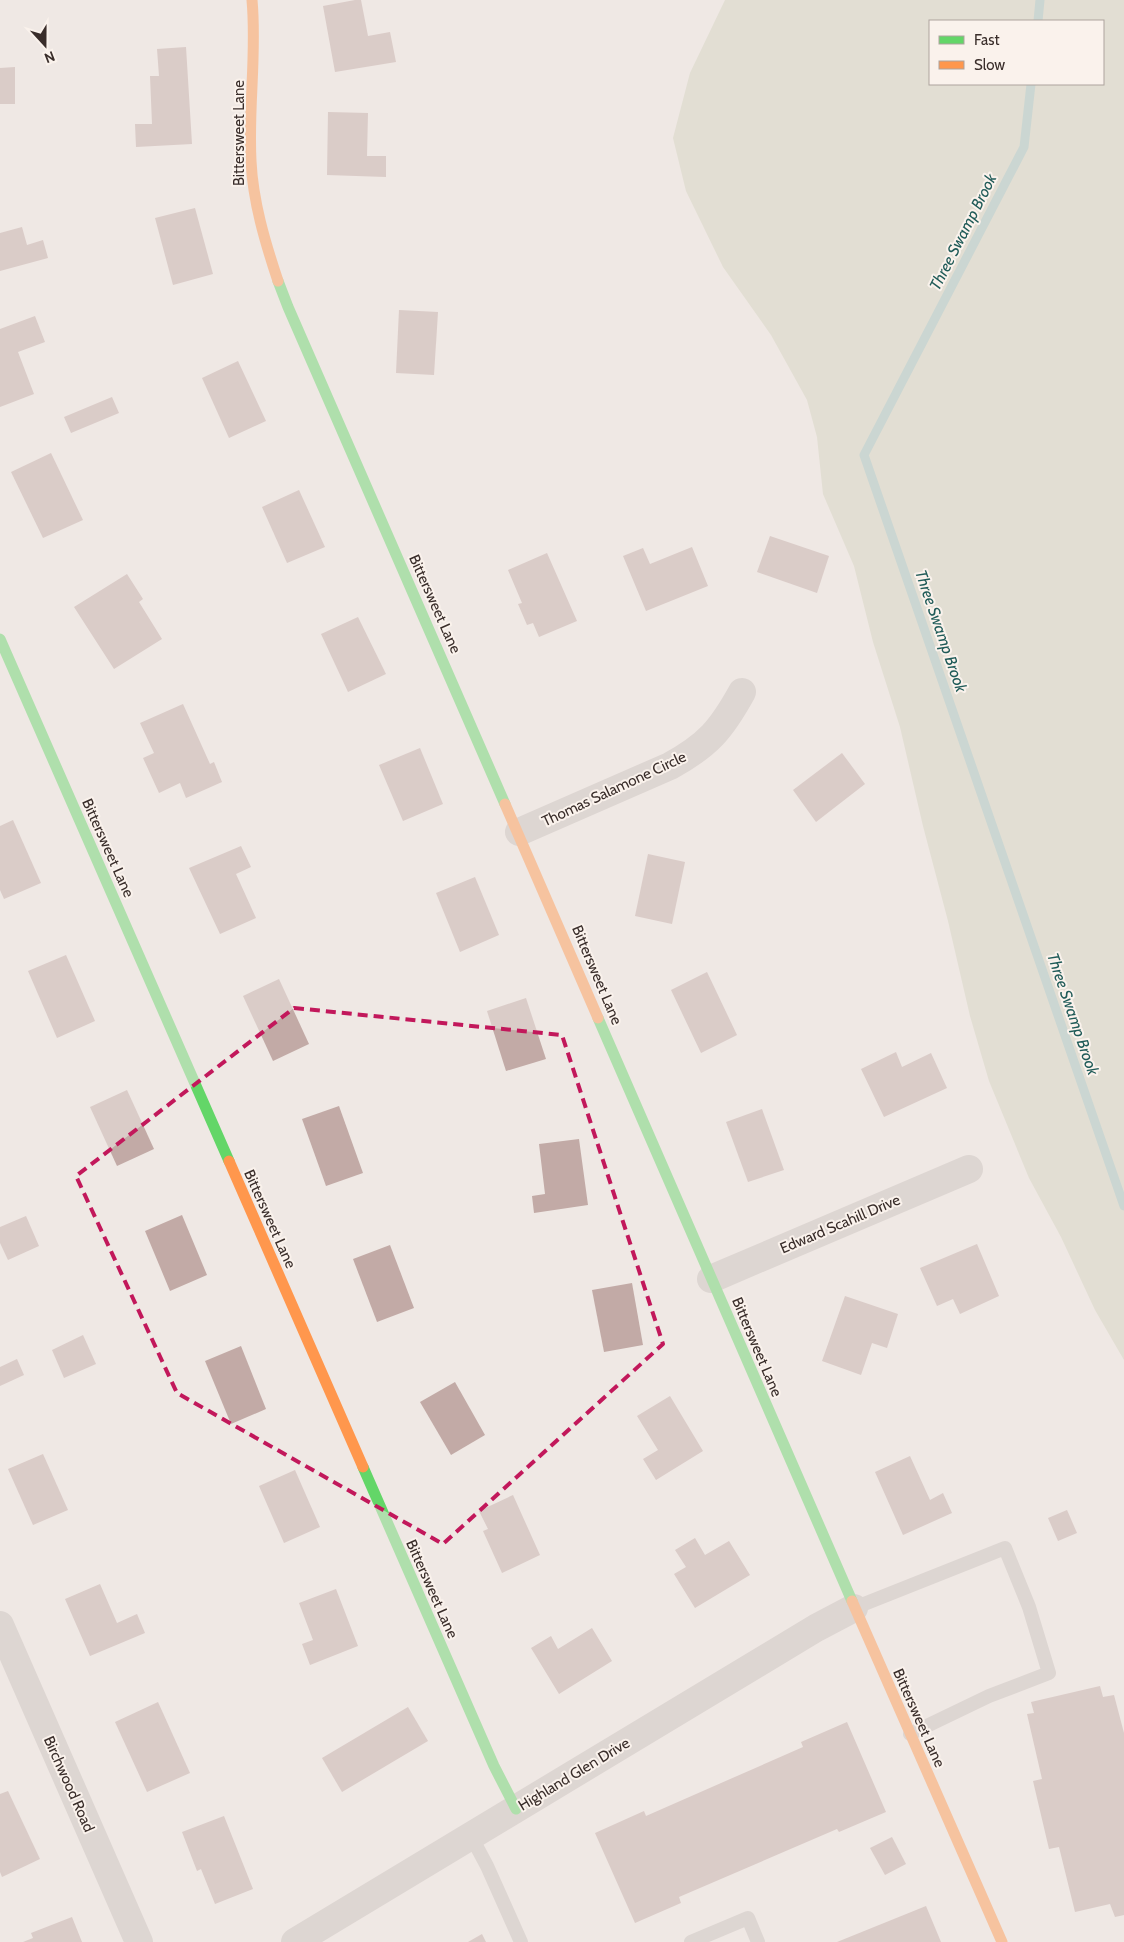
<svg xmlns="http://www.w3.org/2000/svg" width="1124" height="1942" viewBox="0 0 1124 1942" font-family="Cabin,sans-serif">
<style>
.green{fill:#d2d3be;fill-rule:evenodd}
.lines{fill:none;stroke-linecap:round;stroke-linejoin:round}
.stream{stroke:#a0c1bd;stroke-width:9}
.building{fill:#c2aaa6}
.lane{stroke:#c8c0bc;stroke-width:14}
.street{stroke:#c8c0bc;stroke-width:28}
.fast{stroke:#63d668;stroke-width:11}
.slow{stroke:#ff974d;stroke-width:11}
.marked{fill:none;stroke:#c2185b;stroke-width:4;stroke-dasharray:10 6;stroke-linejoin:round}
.labels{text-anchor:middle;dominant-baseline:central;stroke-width:4;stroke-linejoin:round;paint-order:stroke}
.street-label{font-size:15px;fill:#392d2a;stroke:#faf2ec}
.water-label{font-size:16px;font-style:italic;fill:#205b58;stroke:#faf2ec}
</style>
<rect width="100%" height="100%" fill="#efe8e4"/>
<!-- green -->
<path class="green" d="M725 0H1124V1360L1095 1310 1061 1237 1029 1178 989 1081 970 1016 948 921 923 826 900 727 873 642 854 566 823 494 817 437 807 400 771 335 723 267 686 191 673 138 690 73ZM930 21H1103V84H930Z"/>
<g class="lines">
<!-- stream -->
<g class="stream">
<polyline points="1038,21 1040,0"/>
<polyline points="1031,84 1024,147 864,455 1124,1206"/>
</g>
</g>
<!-- building -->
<g class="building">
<polygon points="355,0 361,0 368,36 390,32 396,62 335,72 323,6"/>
<polygon points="186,47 192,144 136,147 135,124 152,124 150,76 159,76 157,49"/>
<polygon points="15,67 15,104 0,104 0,68"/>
<polygon points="328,112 368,113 367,156 386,156 386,177 327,175"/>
<polygon points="195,208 213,274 173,285 155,218"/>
<polygon points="22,227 27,245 43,240 48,258 0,271 0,233"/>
<polygon points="399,310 438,312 434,375 396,373"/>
<polygon points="35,316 45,342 18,352 34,394 0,407 0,329"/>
<polygon points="238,361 266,421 229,438 202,378"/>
<polygon points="112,397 119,413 71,433 64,417"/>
<polygon points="51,453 83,520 43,538 11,472"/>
<polygon points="299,490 325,547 287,563 262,507"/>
<polygon points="770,536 829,556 817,593 757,572"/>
<polygon points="692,547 708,586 646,611 623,556 643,548 650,564"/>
<polygon points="547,553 577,621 539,637 533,623 527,625 518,604 522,603 508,570"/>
<polygon points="127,574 143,599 139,602 162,639 114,669 74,607"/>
<polygon points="358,617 386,674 348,692 321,634"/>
<polygon points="183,704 210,764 214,762 222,782 186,798 180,783 159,793 143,758 154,753 140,723"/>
<polygon points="420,748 443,804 403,821 379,765"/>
<polygon points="842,753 865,784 816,822 793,790"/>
<polygon points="13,820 41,883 4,899 0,890 0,826"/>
<polygon points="241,846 251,867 236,874 256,918 220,934 189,868"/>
<polygon points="648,854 685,862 672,924 635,916"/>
<polygon points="475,877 499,935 460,952 436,893"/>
<polygon points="66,955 95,1021 57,1038 28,971"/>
<polygon points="707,972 737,1035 701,1053 671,990"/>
<polygon points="279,979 309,1044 273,1061 243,996"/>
<polygon points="526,998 546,1059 506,1071 487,1011"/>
<polygon points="896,1052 902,1067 931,1053 947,1088 884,1117 861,1069"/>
<polygon points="127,1090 154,1149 117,1166 90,1107"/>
<polygon points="339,1106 363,1173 326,1186 302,1119"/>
<polygon points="762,1109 784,1170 748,1182 726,1122"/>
<polygon points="579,1139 588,1205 534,1213 532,1196 545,1194 539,1144"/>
<polygon points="182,1215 207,1275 170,1291 145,1231"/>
<polygon points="26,1216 39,1246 8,1260 0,1243 0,1227"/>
<polygon points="977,1244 999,1296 960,1314 953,1299 937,1306 920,1268"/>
<polygon points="390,1245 414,1308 377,1322 353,1259"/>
<polygon points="632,1283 643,1345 604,1352 592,1290"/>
<polygon points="845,1296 898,1314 887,1348 872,1343 861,1375 822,1361"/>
<polygon points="83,1335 96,1364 64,1378 52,1350"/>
<polygon points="241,1346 266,1409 231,1424 205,1361"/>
<polygon points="17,1359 24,1375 0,1386 0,1367"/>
<polygon points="455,1382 485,1435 451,1455 420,1402"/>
<polygon points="670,1396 703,1451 656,1480 643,1459 658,1450 637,1416"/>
<polygon points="43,1454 68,1510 33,1525 8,1469"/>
<polygon points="910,1456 930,1500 943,1493 952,1513 903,1535 875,1472"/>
<polygon points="295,1470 320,1527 284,1543 259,1486"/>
<polygon points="513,1495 540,1555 502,1573 483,1531 488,1529 479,1511"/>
<polygon points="1067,1510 1077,1533 1058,1541 1048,1518"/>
<polygon points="695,1538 705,1555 729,1541 750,1575 695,1608 674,1574 686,1567 675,1550"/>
<polygon points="100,1584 117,1623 137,1614 145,1633 90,1656 65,1599"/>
<polygon points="336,1589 358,1646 310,1665 302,1644 313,1640 299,1603"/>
<polygon points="592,1628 612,1661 559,1694 531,1648 551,1636 558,1649"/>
<polygon points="1100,1686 1103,1697 1114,1695 1124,1733 1124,1915 1115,1917 1110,1904 1075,1912 1059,1847 1049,1849 1033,1781 1042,1779 1027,1714 1034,1713 1031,1702"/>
<polygon points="158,1702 190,1773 147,1792 115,1722"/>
<polygon points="408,1707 428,1741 342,1792 322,1758"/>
<polygon points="847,1722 886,1812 839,1832 837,1829 679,1897 681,1903 635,1923 595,1833 644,1811 646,1816 803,1747 801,1742"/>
<polygon points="8,1791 40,1859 2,1877 0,1872 0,1794"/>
<polygon points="224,1816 253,1889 215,1904 201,1869 197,1871 182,1832"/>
<polygon points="892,1837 906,1864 885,1875 870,1848"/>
<polygon points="926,1906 941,1942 837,1942"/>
<polygon points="72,1917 82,1942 23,1942 33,1938 31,1933"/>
<polygon points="482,1934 486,1942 468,1942"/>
</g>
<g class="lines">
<!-- lane -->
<g class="lane">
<polyline points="854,1608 1005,1548 1029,1607 1049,1673 989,1696 910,1734"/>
<polyline points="471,1836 487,1866 521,1942"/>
<polyline points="691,1942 748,1918 758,1942"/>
</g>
<!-- street -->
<g class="street">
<path d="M519 832 670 766C708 745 721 730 742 692"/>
<polyline points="711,1279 969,1169"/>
<polyline points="0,1625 139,1942"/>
<polyline points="295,1942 816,1628 854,1608"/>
</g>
<!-- fast -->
<g class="fast">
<polyline points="278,281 288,307 505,804"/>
<polyline points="0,639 229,1161"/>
<polyline points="598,1018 852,1601"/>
<polyline points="363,1467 494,1766 516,1809"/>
</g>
<!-- slow -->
<g class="slow">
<path d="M252 0C257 54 248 107 251 161 253 202 265 242 278 281"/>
<polyline points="505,804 598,1018"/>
<polyline points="229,1161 363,1467"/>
<polyline points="852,1601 1002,1942"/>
</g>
</g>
<!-- marked area -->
<path d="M0 0H1124V1942H0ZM294 1008 562 1035 663 1344 443 1544 177 1393 76 1176Z" fill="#efe8e4" fill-opacity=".55" fill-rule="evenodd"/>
<path class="marked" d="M294 1008 562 1035 663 1344 443 1544 177 1393 76 1176Z"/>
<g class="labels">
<!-- street labels -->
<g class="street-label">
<text transform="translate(239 133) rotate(-90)">Bittersweet Lane</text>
<text transform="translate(435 604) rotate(66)">Bittersweet Lane</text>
<text transform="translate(614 789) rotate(-25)">Thomas Salamone Circle</text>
<text transform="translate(108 848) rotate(66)">Bittersweet Lane</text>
<text transform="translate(597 975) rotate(67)">Bittersweet Lane</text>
<text transform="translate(270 1219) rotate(66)">Bittersweet Lane</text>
<text transform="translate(840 1224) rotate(-23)">Edward Scahill Drive</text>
<text transform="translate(757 1347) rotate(67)">Bittersweet Lane</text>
<text transform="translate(432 1589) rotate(66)">Bittersweet Lane</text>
<text transform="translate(919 1718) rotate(66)">Bittersweet Lane</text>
<text transform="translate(574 1774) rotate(-31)">Highland Glen Drive</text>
<text transform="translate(69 1784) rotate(66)">Birchwood Road</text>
</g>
<!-- water labels -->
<g class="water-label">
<text transform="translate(963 232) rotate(-63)">Three Swamp Brook</text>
<text transform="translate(941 631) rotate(71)">Three Swamp Brook</text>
<text transform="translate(1073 1014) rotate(71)">Three Swamp Brook</text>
</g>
</g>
<!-- legend -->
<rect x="929" y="20" width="175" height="65" fill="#faf2ec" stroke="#ada39e"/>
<rect x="939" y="36" width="25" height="8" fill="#63d668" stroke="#ada39e"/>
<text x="974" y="45" font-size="15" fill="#392d2a">Fast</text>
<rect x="939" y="61" width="25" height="8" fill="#ff974d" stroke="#ada39e"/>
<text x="974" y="70" font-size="15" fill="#392d2a">Slow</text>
<!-- north arrow -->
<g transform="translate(45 45) rotate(159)" stroke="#faf2ec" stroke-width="4" paint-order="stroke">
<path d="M0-4L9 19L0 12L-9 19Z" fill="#392d2a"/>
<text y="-8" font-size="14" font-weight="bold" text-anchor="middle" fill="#392d2a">N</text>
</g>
</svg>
